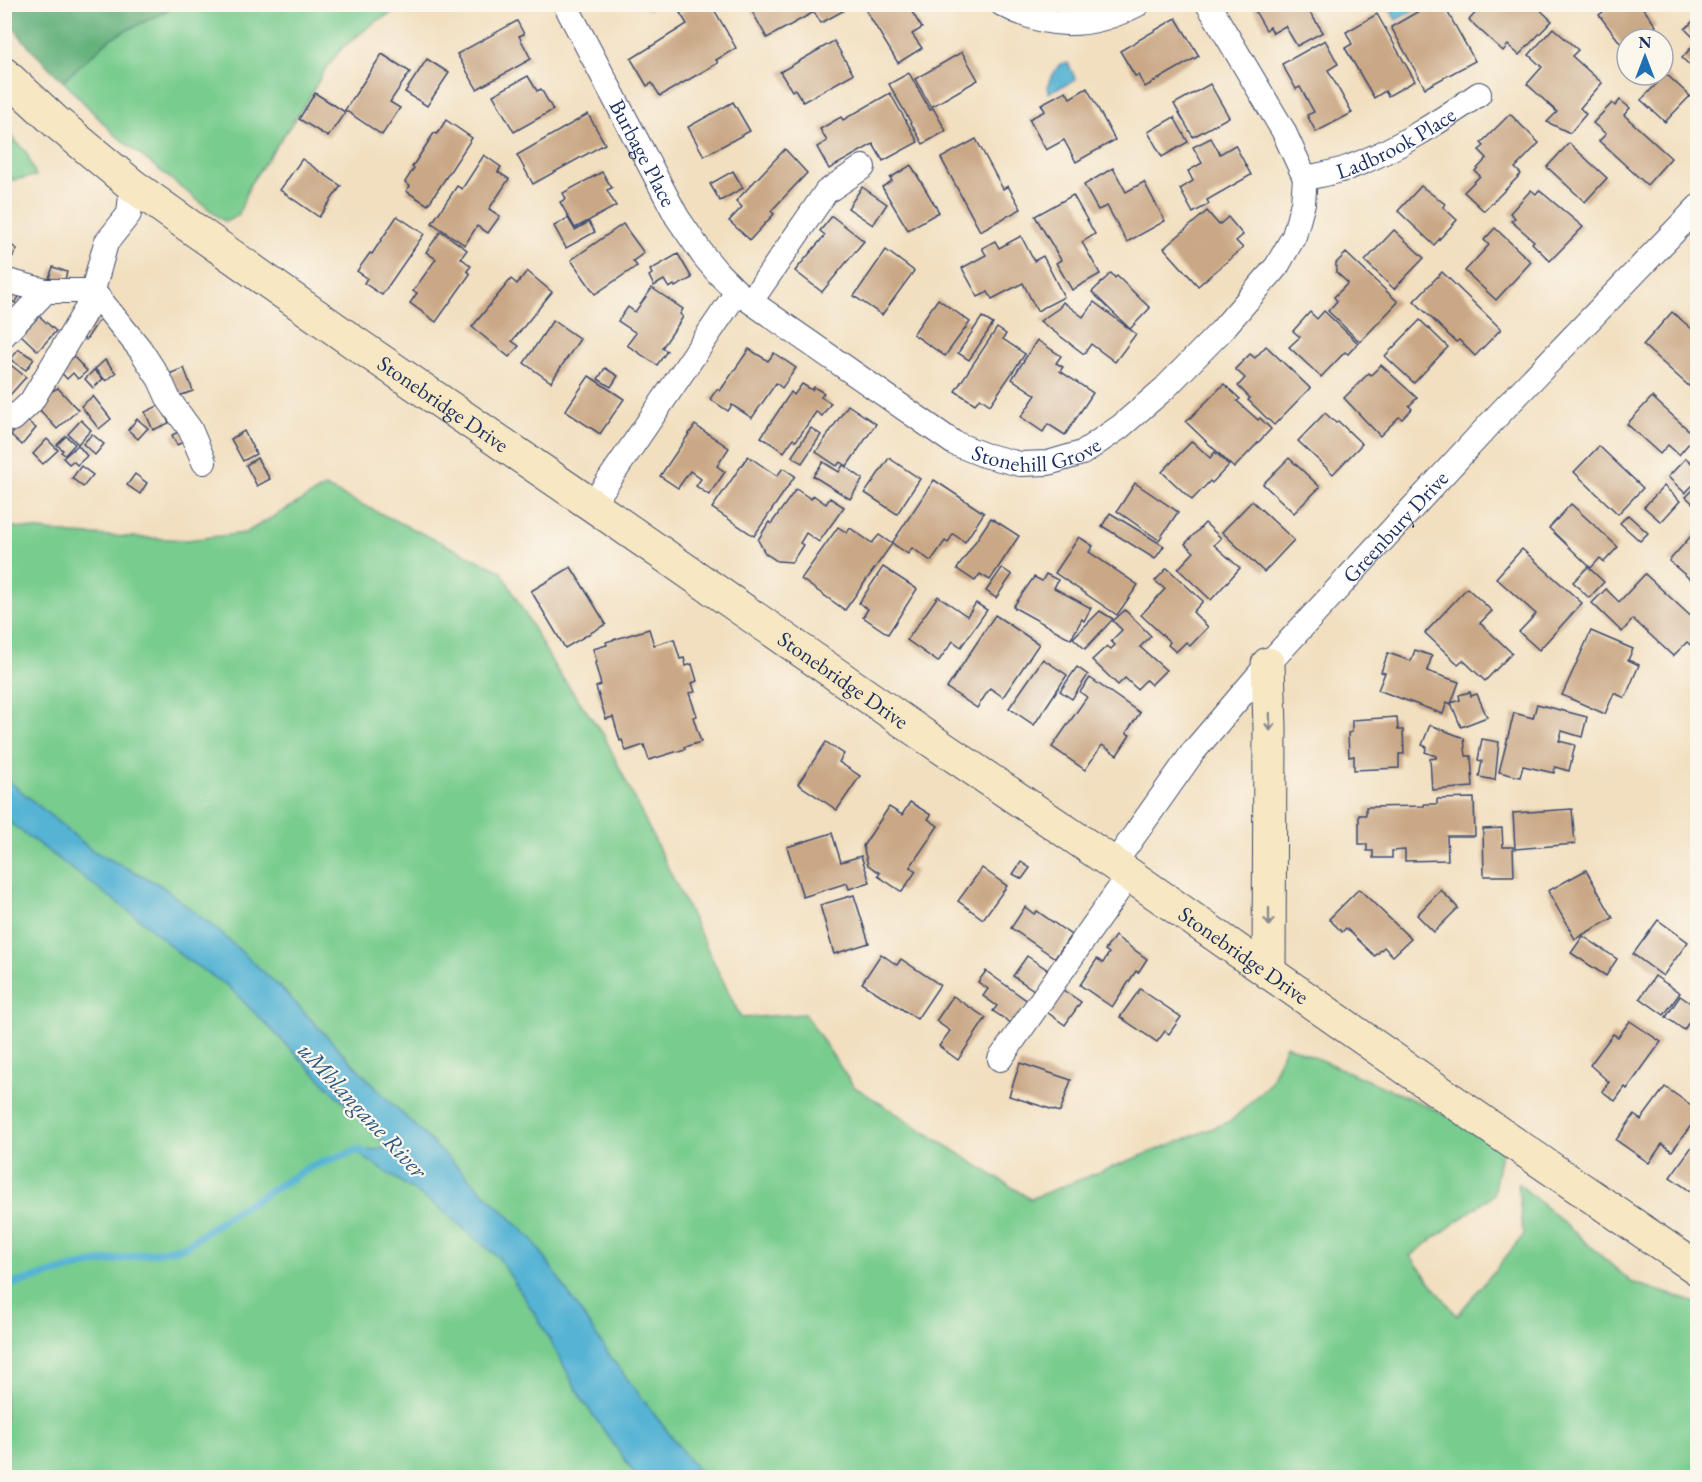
<svg xmlns="http://www.w3.org/2000/svg" width="1702" height="1482" viewBox="0 0 1702 1482" font-family="'EB Garamond',serif">
<style>
.green{fill:#78cc8e;stroke:#4a7e76;stroke-width:1.5}
.forest{fill:#62b079;stroke:#3e706c;stroke-width:1.5}
.water{fill:#55b3d4;stroke:#387199;stroke-width:1.5}
.lines{fill:none;stroke-linecap:round;stroke-linejoin:round}
.stream{stroke:#55b3d4;stroke-width:8}
.building{fill:#caa886}
.street-casing{stroke:#3b496d;stroke-width:26}
.secondary-casing{stroke:#3b496d;stroke-width:35}
.street{stroke:#fff;stroke-width:24}
.secondary{stroke:#f7e8c3;stroke-width:33}
.oneway{stroke:#898c90}
.labels{text-anchor:middle;dominant-baseline:central;stroke-width:4.5;stroke-linejoin:round;paint-order:stroke}
.street-label{font-size:22px;fill:#1b2f5e;stroke:#fbf7ec}
.water-label{font-size:24px;font-style:italic;fill:#2c5781;stroke:#fbf7ec}
</style>
<rect width="100%" height="100%" fill="#fbf7ec"/>
<filter id="ink" filterUnits="userSpaceOnUse"><feTurbulence type="fractalNoise" baseFrequency=".0167" numOctaves="2"/><feDisplacementMap in="SourceGraphic" scale="12" xChannelSelector="R" yChannelSelector="G"/><feConvolveMatrix kernelMatrix="1 2 1 2 8 2 1 2 1" color-interpolation-filters="sRGB"/></filter>
<filter id="wash" filterUnits="userSpaceOnUse"><feTurbulence type="fractalNoise" baseFrequency=".008" numOctaves="4" result="noise"/><feDisplacementMap in="SourceGraphic" scale="24" xChannelSelector="R" yChannelSelector="G"/><feGaussianBlur stdDeviation="1.35" result="paint"/><feColorMatrix in="noise" values="0 0 0 0 0 0 0 0 0 0 0 0 0 0 0 0 0 1.4 0 .05"/><feComposite in="paint" operator="in"/></filter>
<g filter="url(#wash)">
<rect width="100%" height="100%" fill="#f2dfc0"/>
<!-- green -->
<g class="green">
<polygon points="399,4 401,8 375,22 342,48 324,71 308,100 250,184 238,216 225,222 114,134 63,81 111,38 166,11 174,5"/>
<polygon points="5,130 26,152 36,176 5,181"/>
<polygon points="325,487 501,571 556,669 603,734 741,1018 805,1014 853,1086 1030,1199 1231,1121 1269,1084 1286,1045 1425,1105 1503,1143 1493,1195 1410,1256 1457,1316 1523,1236 1518,1183 1631,1282 1697,1303 1697,1477 5,1478 5,523 14,527 73,534 187,540 245,533"/>
</g>
<!-- forest -->
<path class="forest" d="M5 4H174V5L166 11 111 38 63 81C47 65 4 27 5 4Z"/>
<!-- water -->
<g class="water">
<polygon points="1394,5 1394,4 1423,5 1396,20 1389,8"/>
<path d="M1068 63 1076 80C1067 86 1058 86 1049 93 1046 79 1053 75 1060 64Z"/>
<polygon points="4,777 93,851 160,885 220,932 284,991 380,1092 533,1240 612,1359 693,1465 706,1477 637,1477 583,1401 541,1324 499,1258 438,1207 356,1152 389,1148 228,986 184,958 145,923 5,819"/>
</g>
<g class="lines">
<!-- stream -->
<polyline class="stream" points="4,1286 85,1265 184,1247 228,1216 312,1166 359,1150 371,1156"/>
</g>
<g id="blocks">
<!-- building -->
<g class="building">
<polygon points="644,4 659,4 648,11"/>
<polygon points="696,4 711,4 736,48 716,60 718,63 660,96 652,83 647,86 631,59 687,24 680,13"/>
<polygon points="748,4 839,4 843,11 821,23 814,12 767,38"/>
<polygon points="873,4 907,4 922,28 912,34 922,48 898,63 865,9"/>
<polygon points="1251,4 1304,4 1323,32 1297,46 1285,26 1273,33 1270,27 1266,30"/>
<polygon points="1431,4 1443,4 1475,61 1425,88 1391,27"/>
<polygon points="1474,4 1534,4 1552,21 1519,55 1508,45 1503,51 1469,20 1479,9"/>
<polygon points="1614,4 1640,4 1656,26 1638,39 1627,39 1627,47 1625,49 1599,15"/>
<polygon points="1377,14 1415,81 1388,96 1385,91 1374,98 1345,48 1352,44 1346,32"/>
<polygon points="1698,16 1698,73 1682,58 1697,41 1685,29"/>
<polygon points="1176,18 1199,56 1145,87 1138,75 1135,76 1120,51"/>
<polygon points="517,21 524,34 519,36 531,59 477,89 457,54"/>
<polygon points="1553,28 1578,50 1572,56 1602,83 1580,108 1586,114 1570,133 1547,122 1557,112 1527,84 1542,67 1529,55"/>
<polygon points="1325,40 1338,64 1328,70 1352,113 1316,132 1307,115 1314,112 1300,87 1296,89 1282,64"/>
<polygon points="834,41 853,74 803,102 795,89 792,91 780,72"/>
<polygon points="962,52 978,80 931,107 915,79"/>
<polygon points="382,54 410,72 390,102 400,108 382,135 345,110"/>
<polygon points="427,59 449,73 427,106 405,92"/>
<polygon points="909,73 930,110 933,108 946,131 923,144 889,84"/>
<polygon points="1666,74 1690,96 1665,122 1641,100"/>
<polygon points="528,76 537,91 541,89 553,110 514,132 493,95"/>
<polygon points="1210,84 1229,117 1193,137 1174,104"/>
<polygon points="1087,88 1115,140 1076,162 1064,140 1046,150 1029,119 1045,111 1041,104 1066,91 1070,98"/>
<polygon points="315,93 345,112 328,137 299,119"/>
<polygon points="890,93 918,142 883,161 873,144 829,169 817,147 827,141 820,129 841,117 843,120"/>
<polygon points="1620,100 1630,108 1624,115 1671,158 1647,185 1599,141 1606,134 1593,123 1612,103 1615,106"/>
<polygon points="733,102 750,131 704,156 688,127"/>
<polygon points="588,114 605,144 533,184 517,155"/>
<polygon points="1510,114 1539,143 1515,168 1521,174 1484,211 1464,192 1480,176 1475,171 1487,158 1479,150 1484,146 1481,143"/>
<polygon points="1174,117 1188,142 1162,157 1148,132"/>
<polygon points="446,120 472,138 428,205 406,191 410,186 405,182 414,168 412,167 434,133 437,134"/>
<polygon points="1211,138 1220,154 1235,145 1251,175 1207,200 1209,204 1193,213 1180,189 1193,181 1188,171 1202,163 1193,147"/>
<polygon points="976,139 1003,189 1008,186 1021,209 980,231 941,158"/>
<polygon points="1569,143 1607,178 1585,202 1547,167"/>
<polygon points="785,149 807,173 771,211 774,214 750,240 729,221 742,207 736,201"/>
<polygon points="484,155 501,167 498,172 509,179 489,209 500,216 488,233 477,226 465,245 432,223 457,186 462,189"/>
<polygon points="302,159 341,186 319,217 280,190"/>
<polygon points="911,165 939,212 908,230 882,187 892,181 890,178"/>
<polygon points="1113,168 1126,192 1144,182 1165,221 1127,242 1107,206 1098,210 1084,185"/>
<polygon points="733,171 743,188 720,201 710,184"/>
<polygon points="602,172 612,188 607,190 616,206 575,228 560,202 566,199 563,193"/>
<polygon points="1421,186 1445,204 1443,207 1457,220 1434,245 1398,211"/>
<polygon points="862,187 887,204 873,225 848,208"/>
<polygon points="1531,190 1536,194 1539,190 1583,227 1550,261 1532,243 1534,241 1511,221 1515,218 1510,213"/>
<polygon points="1073,195 1095,234 1082,242 1100,274 1072,290 1056,263 1061,260 1035,216"/>
<polygon points="1207,211 1219,225 1228,217 1243,235 1236,241 1243,248 1198,286 1164,248"/>
<polygon points="397,216 424,234 382,295 364,283 367,278 357,271 370,253 372,254"/>
<polygon points="832,216 864,241 822,292 795,271 825,235 820,231"/>
<polygon points="568,218 575,230 589,222 595,232 566,248 554,226"/>
<polygon points="623,224 644,253 633,261 637,266 595,294 571,260"/>
<polygon points="1495,228 1531,262 1496,300 1465,271 1489,245 1484,240"/>
<polygon points="1394,230 1424,258 1394,289 1365,261"/>
<polygon points="441,231 467,250 461,258 471,266 467,271 470,274 436,322 410,303 417,293 413,291 436,259 426,252"/>
<polygon points="1021,236 1034,261 1043,256 1064,297 1037,311 1023,283 992,299 988,292 978,297 962,268 986,255 982,248 995,241 999,248"/>
<polygon points="5,241 17,249 7,266 5,264"/>
<polygon points="886,250 914,271 882,315 854,296"/>
<polygon points="1346,253 1398,302 1360,342 1328,311 1337,301 1334,297 1348,283 1336,272 1336,263"/>
<polygon points="678,254 692,278 675,287 674,285 669,288 664,280 654,286 649,276 652,274 650,270"/>
<polygon points="53,267 67,272 64,283 49,278"/>
<polygon points="527,271 552,292 512,341 519,346 509,357 472,327 511,279 517,284"/>
<polygon points="1442,272 1501,329 1475,356 1459,340 1456,342 1414,301"/>
<polygon points="1111,273 1115,278 1117,276 1150,308 1130,329 1092,292"/>
<polygon points="10,286 21,294 15,303 4,296"/>
<polygon points="652,288 683,309 680,314 683,317 662,348 667,351 657,365 627,345 636,333 618,321 628,307 635,312"/>
<polygon points="938,299 970,322 945,356 913,334"/>
<polygon points="1063,302 1083,317 1094,302 1136,334 1115,362 1091,344 1084,354 1040,321 1059,308"/>
<polygon points="93,306 104,313 86,340 77,333"/>
<polygon points="1324,311 1358,343 1348,354 1345,352 1321,377 1289,347 1300,337 1293,331 1310,312 1317,319"/>
<polygon points="1672,312 1698,334 1698,380 1691,388 1643,345"/>
<polygon points="39,316 56,331 38,351 21,335"/>
<polygon points="982,317 993,324 969,360 958,353"/>
<polygon points="553,320 580,339 551,382 524,363"/>
<polygon points="1420,320 1448,347 1414,383 1385,356"/>
<polygon points="997,328 1006,334 1003,339 1025,354 990,405 980,398 975,404 955,391"/>
<polygon points="1037,340 1061,356 1056,363 1063,367 1060,371 1093,393 1065,435 1048,424 1043,432 1021,417 1036,395 1012,379"/>
<polygon points="1266,346 1310,388 1274,425 1248,400 1250,398 1238,386 1245,378 1235,369 1250,354 1255,358"/>
<polygon points="18,349 34,359 26,370 11,360"/>
<polygon points="749,349 768,361 774,353 796,368 782,388 776,383 752,418 732,405 728,411 710,399 717,389 720,391"/>
<polygon points="73,356 87,371 78,379 73,373 67,379 58,369"/>
<polygon points="105,360 116,373 106,381 95,369"/>
<polygon points="1381,365 1417,398 1409,406 1412,409 1402,419 1399,417 1380,436 1344,398 1369,373 1371,375"/>
<polygon points="12,366 26,377 10,395 4,391 4,375"/>
<polygon points="184,368 193,391 179,396 169,374"/>
<polygon points="605,368 618,376 611,387 598,379"/>
<polygon points="94,370 103,379 93,388 85,379"/>
<polygon points="589,376 624,399 600,434 565,411"/>
<polygon points="802,384 812,390 814,387 824,393 821,397 831,403 822,416 816,412 796,441 793,439 784,452 761,437 791,392 794,395"/>
<polygon points="1224,384 1240,399 1237,401 1258,420 1260,418 1271,429 1234,468 1186,422"/>
<polygon points="58,388 78,410 57,429 38,408 52,391"/>
<polygon points="93,396 111,419 99,429 81,406"/>
<polygon points="1652,397 1695,436 1679,455 1668,445 1660,454 1627,424"/>
<polygon points="160,405 169,423 153,430 145,412"/>
<polygon points="848,405 876,424 847,466 840,462 837,466 816,452"/>
<polygon points="1325,413 1336,423 1338,421 1362,444 1333,474 1298,441"/>
<polygon points="25,419 36,428 22,445 11,435"/>
<polygon points="137,419 148,428 138,439 128,430"/>
<polygon points="81,420 91,430 78,444 68,434"/>
<polygon points="695,425 729,448 717,466 725,472 709,495 696,486 701,479 690,471 678,488 660,476"/>
<polygon points="811,428 821,435 802,463 792,456"/>
<polygon points="182,430 187,440 177,445 172,435"/>
<polygon points="244,431 256,454 243,461 231,439"/>
<polygon points="92,434 104,444 95,455 83,444"/>
<polygon points="66,436 75,444 65,455 61,452 63,450 57,445"/>
<polygon points="47,439 58,450 43,464 33,454"/>
<polygon points="1192,441 1210,458 1215,452 1229,465 1212,483 1210,481 1192,500 1162,472"/>
<polygon points="78,445 87,456 77,465 73,461 69,464 63,458"/>
<polygon points="1599,446 1643,488 1618,514 1574,472"/>
<polygon points="748,456 777,476 783,468 795,476 754,536 712,508"/>
<polygon points="257,458 270,479 257,486 246,465"/>
<polygon points="889,458 920,479 897,514 865,493"/>
<polygon points="1289,458 1320,487 1294,513 1263,484"/>
<polygon points="1686,458 1698,469 1698,480 1685,493 1668,477"/>
<polygon points="823,462 839,472 843,465 863,479 850,499 813,476"/>
<polygon points="81,466 93,475 83,487 72,478"/>
<polygon points="135,474 147,483 140,494 127,485"/>
<polygon points="934,480 984,513 965,542 953,534 948,543 945,541 931,561 912,548 908,554 892,543"/>
<polygon points="1135,483 1178,512 1159,540 1117,511"/>
<polygon points="1698,485 1698,508 1686,497"/>
<polygon points="1664,486 1680,501 1661,522 1644,507"/>
<polygon points="796,489 811,499 813,495 826,504 830,498 844,507 819,542 806,533 800,543 803,545 792,562 777,561 765,553 758,540 769,522 771,524"/>
<polygon points="1252,501 1294,540 1264,572 1222,532"/>
<polygon points="1571,504 1618,547 1604,562 1600,558 1591,568 1549,528"/>
<polygon points="1110,513 1164,546 1155,559 1102,526"/>
<polygon points="1628,515 1648,533 1640,541 1620,523"/>
<polygon points="991,518 1019,536 990,580 980,574 975,581 957,569"/>
<polygon points="1205,523 1221,538 1214,545 1240,568 1211,600 1178,569 1194,552 1185,544"/>
<polygon points="838,527 847,533 850,528 872,543 879,535 892,544 845,610 801,579"/>
<polygon points="1698,528 1698,586 1669,561"/>
<polygon points="1079,537 1093,546 1089,552 1138,585 1117,615 1055,573"/>
<polygon points="1522,549 1582,603 1539,650 1519,632 1536,614 1496,578"/>
<polygon points="571,567 606,624 565,648 531,591"/>
<polygon points="883,567 917,589 888,634 863,617 868,609 859,603"/>
<polygon points="1588,567 1604,582 1589,598 1573,582"/>
<polygon points="1002,568 1012,575 996,598 986,591"/>
<polygon points="1167,568 1203,601 1193,612 1208,627 1190,646 1186,642 1176,652 1168,645 1170,642 1141,615 1165,589 1155,581"/>
<polygon points="1046,574 1058,580 1054,588 1091,608 1084,621 1082,619 1071,639 1013,607 1034,577 1042,581"/>
<polygon points="1645,574 1698,623 1698,648 1696,650 1687,642 1673,656 1633,619 1622,632 1592,603 1606,589 1619,602"/>
<polygon points="1467,588 1492,611 1480,623 1512,653 1485,681 1463,660 1458,664 1425,633"/>
<polygon points="938,596 967,616 976,603 987,610 961,647 953,641 938,662 907,640"/>
<polygon points="1125,610 1151,636 1140,647 1166,670 1151,685 1146,680 1137,689 1125,678 1118,685 1092,660 1107,646 1111,649 1115,645 1111,641 1122,630 1113,621"/>
<polygon points="1100,611 1113,619 1085,649 1073,638"/>
<polygon points="995,615 1039,644 1003,697 990,688 977,708 947,688"/>
<polygon points="649,629 654,645 674,639 680,659 684,658 686,666 692,664 697,681 692,683 695,692 689,693 697,716 693,717 701,742 684,747 685,749 649,760 644,745 626,751 622,740 620,741 613,717 606,719 596,687 601,685 595,663 597,662 593,649 607,645 606,642"/>
<polygon points="1591,631 1633,649 1628,660 1639,665 1625,698 1614,693 1605,714 1562,695"/>
<polygon points="1415,650 1432,656 1427,671 1459,682 1451,704 1447,702 1443,714 1378,690 1385,673 1381,672 1388,653 1411,661"/>
<polygon points="1043,659 1067,675 1034,725 1009,708"/>
<polygon points="1077,667 1088,675 1072,699 1060,691"/>
<polygon points="1090,678 1140,713 1126,733 1130,735 1117,755 1102,745 1085,770 1052,747 1087,697 1080,692"/>
<polygon points="1470,692 1471,696 1477,694 1487,717 1461,727 1451,703 1460,700 1459,695"/>
<polygon points="1537,704 1587,717 1582,737 1562,731 1559,741 1575,745 1569,771 1555,767 1554,773 1523,766 1520,777 1499,772 1514,713 1533,718"/>
<polygon points="1397,717 1398,730 1403,730 1404,754 1399,754 1399,768 1354,770 1354,756 1349,757 1348,733 1352,732 1352,720"/>
<polygon points="1430,725 1464,738 1466,756 1471,756 1473,787 1432,790 1430,759 1436,758 1436,756 1425,752 1427,747 1422,745"/>
<polygon points="1482,739 1499,742 1495,780 1479,777 1482,761 1478,760"/>
<polygon points="826,742 844,754 839,762 860,776 837,810 798,784"/>
<polygon points="1474,798 1475,836 1447,836 1448,860 1405,861 1405,850 1392,851 1392,858 1373,858 1373,851 1367,851 1367,844 1359,844 1359,815 1366,815 1366,807 1424,806 1424,804 1437,804 1437,799"/>
<polygon points="910,802 931,815 928,819 938,826 910,867 916,871 902,892 878,876 880,873 868,865 863,846 889,807 902,815"/>
<polygon points="1572,809 1575,844 1515,849 1513,813"/>
<polygon points="1502,828 1503,847 1513,847 1514,876 1484,876 1483,829"/>
<polygon points="832,833 841,862 861,856 870,882 849,889 847,883 803,897 787,847"/>
<polygon points="1021,862 1030,868 1022,879 1013,874"/>
<polygon points="982,868 1007,886 983,919 958,901"/>
<polygon points="1586,870 1613,918 1575,939 1548,891"/>
<polygon points="1359,889 1411,939 1393,956 1384,947 1375,956 1346,928 1342,932 1329,919"/>
<polygon points="1441,890 1458,908 1434,932 1417,915"/>
<polygon points="854,895 869,943 834,954 820,905"/>
<polygon points="1025,907 1034,914 1037,911 1071,935 1055,958 1011,928"/>
<polygon points="1658,920 1688,942 1663,976 1633,954"/>
<polygon points="1115,936 1147,959 1138,973 1136,971 1112,1007 1080,985 1097,959 1103,963 1109,953 1105,950"/>
<polygon points="1583,936 1617,959 1606,976 1571,953"/>
<polygon points="881,954 897,965 901,959 940,985 917,1019 862,983"/>
<polygon points="1027,956 1048,970 1034,990 1013,976"/>
<polygon points="986,971 1029,1002 1014,1025 993,1011 997,1006 983,996 988,989 978,982"/>
<polygon points="1655,976 1680,993 1664,1015 1640,998"/>
<polygon points="1060,988 1081,1002 1065,1025 1044,1010"/>
<polygon points="1140,989 1181,1017 1169,1034 1165,1031 1157,1042 1120,1017"/>
<polygon points="953,996 986,1018 958,1060 939,1046 950,1031 936,1021"/>
<polygon points="1680,996 1698,1008 1684,1030 1666,1017"/>
<polygon points="1630,1021 1661,1042 1627,1089 1625,1087 1615,1101 1602,1091 1609,1082 1590,1065 1613,1034 1618,1037"/>
<polygon points="1020,1063 1071,1080 1060,1112 1009,1096"/>
<polygon points="1665,1087 1698,1110 1698,1116 1672,1151 1662,1144 1649,1163 1616,1140 1634,1115 1641,1120"/>
<polygon points="1698,1138 1698,1186 1693,1193 1670,1177"/>
</g>
</g>
</g>
<g filter="url(#ink)">
<use href="#blocks" fill-opacity="0" stroke="#3b496d" stroke-width="1.5"/>
<g class="lines">
<!-- street casing -->
<g class="street-casing">
<g id="street">
<path id="s1" d="M565 4 677 217 703 255 718 273 737 292 954 443 984 455 1020 464 1048 463 1082 453 1120 427 1165 388 1221 331 1277 266 1294 236 1303 203 1305 178 1283 130 1208 4"/>
<path d="M1002 4C1050 30 1090 29 1138 4"/>
<path id="s2" d="M1305 178C1320 175 1335 173 1350 167 1396 150 1439 122 1479 94"/>
<polyline points="4,280 46,291 93,291 140,349 160,380 169,400 190,429 204,462"/>
<polyline points="751,301 826,192 863,167"/>
<polyline points="4,335 46,291"/>
<polyline points="4,413 13,419 31,402 89,305 106,243 129,214 132,185"/>
<polyline points="592,505 737,292"/>
<path id="s3" d="M1114 864 1193 752 1268 664 1500 413 1698 207"/>
<polyline points="1000,1059 1129,875"/>
</g>
</g>
<!-- secondary casing -->
<g class="secondary-casing">
<g id="secondary">
<path id="s4" d="M4 74 56 122 132 185 185 223 355 343 592 505 916 730 1114 864 1496 1131 1698 1269"/>
<polyline points="1268,664 1270,728 1269,973"/>
</g>
</g>
<!-- street -->
<use href="#street" class="street"/>
<!-- secondary -->
<use href="#secondary" class="secondary"/>
</g>
<!-- one-way arrows -->
<defs><path id="oneway-shaft" d="M-6 0H5M1.5-3L5.5 0L1.5 3" fill="none" stroke-width="1.6" stroke-linecap="round" stroke-linejoin="round" transform="scale(1.5)"/></defs>
<g class="oneway">
<use href="#oneway-shaft" transform="translate(1270 722) rotate(89)"/>
<use href="#oneway-shaft" transform="translate(1269 917) rotate(90)"/>
</g>
</g>
<g class="labels">
<!-- street labels -->
<g class="street-label">
<text stroke="none"><textPath href="#s2" startOffset="98">Ladbrook Place</textPath></text>
<text stroke="none"><textPath href="#s1" startOffset="168">Burbage Place</textPath></text>
<text stroke="none"><textPath href="#s4" startOffset="550">Stonebridge Drive</textPath></text>
<text stroke="none"><textPath href="#s1" startOffset="688">Stonehill Grove</textPath></text>
<text stroke="none"><textPath href="#s3" startOffset="440">Greenbury Drive</textPath></text>
<text stroke="none"><textPath href="#s4" startOffset="1036">Stonebridge Drive</textPath></text>
<text stroke="none"><textPath href="#s4" startOffset="1522">Stonebridge Drive</textPath></text>
</g>
<!-- water labels -->
<g class="water-label">
<text transform="translate(363 1110) rotate(47)">uMhlangane River</text>
</g>
</g>
<!-- margin -->
<rect width="1702" height="1482" fill="none" stroke="#fbf7ec" stroke-width="24"/>
<!-- north arrow -->
<g transform="translate(1645 57)"><circle r="28" fill="#fbf7ec" stroke="#a1a7b3" stroke-width="1.5"/>
<path d="M0-4.5L10 22L0 15L-10 22Z" fill="#1f6fb2"/>
<text y="-9" font-size="16" font-weight="bold" text-anchor="middle" fill="#1b2f5e">N</text>
</g>
</svg>
